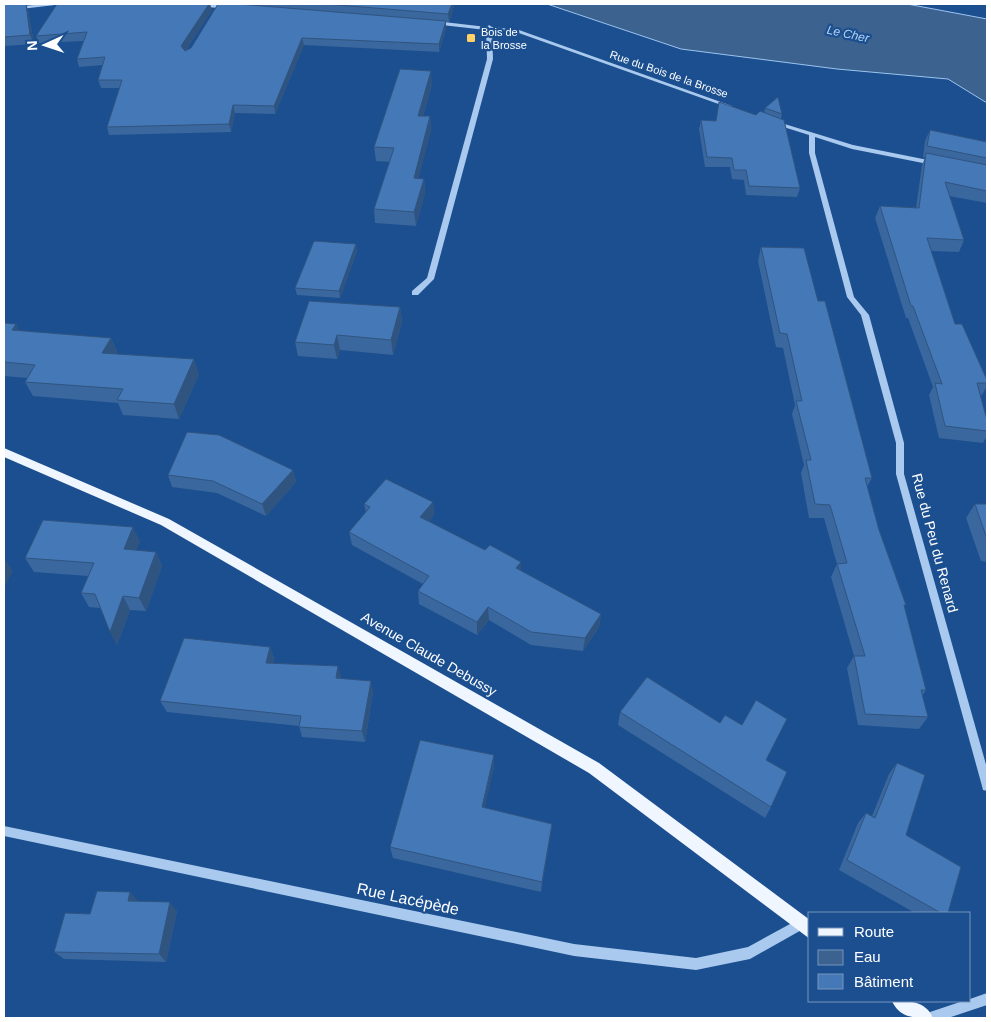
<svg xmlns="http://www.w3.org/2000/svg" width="991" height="1022" viewBox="0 0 991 1022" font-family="Arial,sans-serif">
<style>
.water{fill:#3c6290;stroke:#9cc4f0}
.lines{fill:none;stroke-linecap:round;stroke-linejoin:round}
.minor{fill:#a9c9ee;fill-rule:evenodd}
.major{fill:#f0f6ff;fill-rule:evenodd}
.wall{fill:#3a679d}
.shaded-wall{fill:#305480}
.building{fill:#4478b7;stroke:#305480}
.poi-dot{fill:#ffd166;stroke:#1b4f8f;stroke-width:2}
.labels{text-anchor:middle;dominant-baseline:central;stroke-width:4.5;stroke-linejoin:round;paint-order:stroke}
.far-poi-label{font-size:11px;fill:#fff;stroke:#1b4f8f;text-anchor:start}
.far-street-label{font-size:11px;fill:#fff;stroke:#1b4f8f}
.far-water-label{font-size:12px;font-style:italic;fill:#b5d3f5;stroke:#1b4f8f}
.street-label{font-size:14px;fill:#fff;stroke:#1b4f8f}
.near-street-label{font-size:16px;fill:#fff;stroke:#1b4f8f}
</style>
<rect width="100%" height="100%" fill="#1b4f8f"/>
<!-- water -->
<polygon class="water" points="547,4 907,4 987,19 987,103 948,79 837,69 681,49"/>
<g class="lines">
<!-- minor -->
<g class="minor">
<polygon points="44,4 83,4 81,5 55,5 4,11 4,8"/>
<polygon points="185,4 228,5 231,7 228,9 187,5"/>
<polygon points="435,21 487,27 489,25 492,27 519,30 732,106 727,107 516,32 492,30 493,59 434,279 418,295 412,295 412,291 427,278 487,59 486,30 433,24 432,23"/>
<polygon points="774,122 778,122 853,145 933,161 936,163 933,165 852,149 815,137 815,153 854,297 869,315 904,443 904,474 987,768 987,791 983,790 982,786 896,474 896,443 861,315 847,297 809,153 809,135 774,124"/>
<polygon points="4,826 574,944 696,958 748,947 801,918 805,920 807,924 805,928 750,959 696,970 574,956 4,836"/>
<polygon points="987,993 987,1005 948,1018 924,1018 926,1014 930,1012 963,1001 970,1001 970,999"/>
</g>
<!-- major -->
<g class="major">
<polygon points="4,448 169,519 599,763 810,920 810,939 589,773 161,525 4,457"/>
<path d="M892 1001C908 1000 926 1001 933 1018 916 1018 900 1019 892 1001Z"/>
</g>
</g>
<!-- wall -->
<g class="wall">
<polygon points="4,4 27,4 26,4 28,10 34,44 4,46"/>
<polygon points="238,4 454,4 454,6 449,22 446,22 446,29 439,52 304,45 275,114 235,113 231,132 109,135 107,127 120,88 101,88 98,80 103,65 79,67 77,59 84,41 39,43 36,36 212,10 186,50 191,48"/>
<polygon points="432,84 423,116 430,116 431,130 418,179 424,179 425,193 416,226 375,223 374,209 390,162 376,161 374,147"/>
<polygon points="765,108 782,114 781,119 800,188 797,197 746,195 744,180 732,179 730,167 705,167 699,129 701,120 716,121 756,115 764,113"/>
<polygon points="930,130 987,142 987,203 949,196 964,240 959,252 931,251 955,324 987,380 987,386 982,395 980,395 987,420 987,436 983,443 939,438 929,395 933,387 908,318 906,318 875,218 880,206 916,208 922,165 925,158 923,157 925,141"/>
<polygon points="356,244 357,251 340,298 297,295 295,288"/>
<polygon points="761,247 818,301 872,478 867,487 879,530 906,605 904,607 926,690 922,696 928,717 919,729 858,725 847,668 854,656 831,577 837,564 824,518 809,518 801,473 804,465 792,414 795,405 783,348 776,347 758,261"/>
<polygon points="400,307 402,322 393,355 340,350 337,359 298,356 295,342"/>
<polygon points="4,323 16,324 19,331 111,338 117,352 116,354 199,374 179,419 123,415 118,403 33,396 25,382 27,378 4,376"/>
<polygon points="293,470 296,482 266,516 217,493 172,487 168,475"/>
<polygon points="433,502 434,515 429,521 601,614 599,627 583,651 531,645 489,620 477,635 419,604 418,591 423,584 352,545 349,532 366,513 364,504"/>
<polygon points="975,504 987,504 987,562 981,561 966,518"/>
<polygon points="140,541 136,550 156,552 162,566 146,611 130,610 117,645 100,608 89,607 81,593 88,576 34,572 25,558"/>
<polygon points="270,647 274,658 273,663 341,677 340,679 373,692 365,742 302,737 299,726 167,712 160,701"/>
<polygon points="620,712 766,760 771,807 765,818 618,725"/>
<polygon points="897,763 906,835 948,913 915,913 839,870 858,823 866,813 872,816 889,774"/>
<polygon points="494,767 484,808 552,824 541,892 393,858 390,847"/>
<polygon points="130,892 138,902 177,911 166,962 64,959 54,952 90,914"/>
</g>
<!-- shaded-wall -->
<g class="shaded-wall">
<polygon points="4,4 27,4 26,4 28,10 34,44 30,35 4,6"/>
<polygon points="209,4 210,4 212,10 183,54 181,46"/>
<polygon points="452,4 454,4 454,6 449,22 448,14"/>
<polygon points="446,21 446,29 439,52 439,44"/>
<polygon points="302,38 304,45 275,114 274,106"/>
<polygon points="431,71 432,84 419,129 418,116"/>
<polygon points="233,105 235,113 231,132 229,124"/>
<polygon points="430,116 431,130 415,192 414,178"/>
<polygon points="424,179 425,193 416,226 414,212"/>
<polygon points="356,244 357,251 340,298 339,291"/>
<polygon points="400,307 402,322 393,355 391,340"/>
<polygon points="16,324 23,339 12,330"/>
<polygon points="337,335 340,350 337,359 334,345"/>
<polygon points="111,338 117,352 109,368 102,353"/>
<polygon points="194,359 199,374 179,419 174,404"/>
<polygon points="293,470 296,482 266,516 262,504"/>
<polygon points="433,502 434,515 422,530 420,517"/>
<polygon points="133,527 140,541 131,563 124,549"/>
<polygon points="156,552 162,566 146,611 139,598"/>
<polygon points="4,558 13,571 4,588"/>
<polygon points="521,562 521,575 516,568"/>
<polygon points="123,596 130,610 117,645 110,632"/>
<polygon points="488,607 489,620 477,635 477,622"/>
<polygon points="601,614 599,627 583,651 585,638"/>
<polygon points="270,647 274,658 270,674 266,663"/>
<polygon points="338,666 341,677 339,689 336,678"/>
<polygon points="371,681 373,692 365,742 362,731"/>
<polygon points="494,755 494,767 482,818 482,807"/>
<polygon points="552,824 551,835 541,892 542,882"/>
<polygon points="130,892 138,901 136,910 128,901"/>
<polygon points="170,902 177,911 166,962 159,954"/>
</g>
<!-- building -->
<g class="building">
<polygon points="4,4 26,4 30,35 4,37"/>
<polygon points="57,4 209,4 181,46 185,51 191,48 218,4 238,4 446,21 439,44 302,38 274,106 233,105 229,124 107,127 122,80 98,80 105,57 77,59 87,32 36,36"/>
<polygon points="326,4 452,4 448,14"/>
<polygon points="400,69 431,71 418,116 430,116 414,178 424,179 414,212 374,209 394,148 374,147"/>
<polygon points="778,97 782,114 765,108"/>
<polygon points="719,102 756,115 760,111 784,120 800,188 749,186 746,170 734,170 732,158 707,157 701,120 716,121"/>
<polygon points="930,130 987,142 987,158 927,146"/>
<polygon points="926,153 987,165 987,191 945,182 964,240 927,238 955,324 962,324 987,380 987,383 977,383 987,420 987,431 945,426 935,383 942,384 913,306 911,306 880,206 919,208"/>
<polygon points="314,241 356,244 339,291 295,288"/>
<polygon points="761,247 804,248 818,301 825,301 872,478 865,478 879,530 906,605 904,605 926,690 921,690 928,717 865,714 854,656 865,656 837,564 847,563 830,505 815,504 806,460 811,460 796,401 802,401 787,334 780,333"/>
<polygon points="309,301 400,307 391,340 337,335 334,345 295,342"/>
<polygon points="4,323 16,324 12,330 111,338 102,353 194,359 174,404 117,400 123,389 25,382 35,365 4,362"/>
<polygon points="187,432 219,435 293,470 262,504 213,481 168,475"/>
<polygon points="386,479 433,502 420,517 485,550 490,545 521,562 516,568 601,614 585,638 531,632 488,607 477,622 418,591 429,576 349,532 370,507 364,504"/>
<polygon points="975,504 987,504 987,539"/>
<polygon points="43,520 133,527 124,549 156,552 139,598 123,596 110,632 95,594 81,593 94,563 25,558"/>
<polygon points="184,638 270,647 266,663 338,666 336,678 371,681 362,731 299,727 301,716 160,701"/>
<polygon points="647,677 720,723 725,715 742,725 756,700 787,719 766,760 787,772 771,807 620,712"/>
<polygon points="420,740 494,755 482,807 552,824 542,882 390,847"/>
<polygon points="897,763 925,775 906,835 961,867 948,913 941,913 847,860 866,813 875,818"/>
<polygon points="97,891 130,892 128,901 170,902 159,954 54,952 65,913 90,914"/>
</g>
<!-- markers -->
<rect class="poi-dot" x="466" y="33" width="10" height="10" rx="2.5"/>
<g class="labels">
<!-- far-poi labels -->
<g class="far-poi-label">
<text x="481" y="32">Bois de<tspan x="481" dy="13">la Brosse</tspan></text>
</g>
<!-- far-street labels -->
<g class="far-street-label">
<text transform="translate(669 74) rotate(19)">Rue du Bois de la Brosse</text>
</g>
<!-- far-water labels -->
<g class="far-water-label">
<text transform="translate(848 34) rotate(12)">Le Cher</text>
</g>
<!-- street labels -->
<g class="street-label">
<text transform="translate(935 543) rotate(75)">Rue du Peu du Renard</text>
<text transform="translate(429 654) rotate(30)">Avenue Claude Debussy</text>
</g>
<!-- near-street labels -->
<g class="near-street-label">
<text transform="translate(408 899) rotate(12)">Rue Lacépède</text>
</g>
</g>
<!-- border -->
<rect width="991" height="1022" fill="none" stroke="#ffffff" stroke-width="10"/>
<!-- legend -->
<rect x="808" y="912" width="162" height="90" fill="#1b4f8f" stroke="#7695bc"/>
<rect x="818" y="928" width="25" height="8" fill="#f0f6ff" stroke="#7695bc"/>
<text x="854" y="937" font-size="15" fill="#ffffff">Route</text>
<rect x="818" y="950" width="25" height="15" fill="#3c6290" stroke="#7695bc"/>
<text x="854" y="962" font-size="15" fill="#ffffff">Eau</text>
<rect x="818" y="974" width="25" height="15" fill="#4478b7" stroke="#7695bc"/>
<text x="854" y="987" font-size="15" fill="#ffffff">Bâtiment</text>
<!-- north arrow -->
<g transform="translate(45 45) rotate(267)" stroke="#1b4f8f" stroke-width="4" paint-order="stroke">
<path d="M0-4L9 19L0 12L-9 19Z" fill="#ffffff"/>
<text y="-8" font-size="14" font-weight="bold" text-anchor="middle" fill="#ffffff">N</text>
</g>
</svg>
